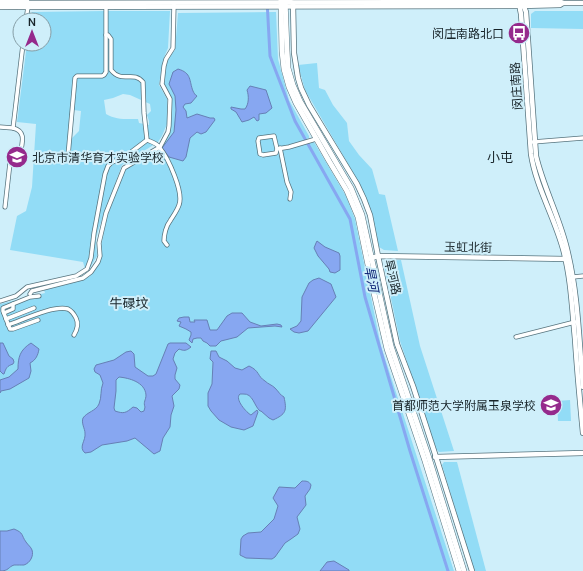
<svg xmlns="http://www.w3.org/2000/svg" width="583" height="571" viewBox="0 0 583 571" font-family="Manrope,'Noto Sans SC',sans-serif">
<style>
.green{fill:#92dcf6;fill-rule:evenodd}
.water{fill:#87a7f1;stroke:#6680b5;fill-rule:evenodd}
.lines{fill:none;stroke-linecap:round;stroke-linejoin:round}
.canal{stroke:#87a7f1;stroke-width:3}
.street-casing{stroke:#57747e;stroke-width:5}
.secondary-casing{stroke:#57747e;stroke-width:6}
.primary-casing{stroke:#57747e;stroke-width:6}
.street{stroke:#fff;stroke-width:3.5}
.secondary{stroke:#fff;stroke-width:4.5}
.primary{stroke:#fff;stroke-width:5}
.labels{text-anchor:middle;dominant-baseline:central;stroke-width:4;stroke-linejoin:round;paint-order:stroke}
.poi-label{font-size:12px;fill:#182429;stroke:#cfeffa;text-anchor:end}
.street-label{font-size:12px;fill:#182429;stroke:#cfeffa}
.neighbourhood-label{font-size:13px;fill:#182429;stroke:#cfeffa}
.water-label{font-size:13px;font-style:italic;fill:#0a1f72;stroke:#cfeffa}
</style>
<rect width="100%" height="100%" fill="#cfeffa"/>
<!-- green -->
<g class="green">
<path d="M105 11 108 65V11H170L168 48 163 60 159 85 167 99V124L162 136 158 142 122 165 98 231 96 239 97 256 90 268 86 272 83 262 10 250 17 216 26 211 32 187 36 124 17 122 27 44H44V20H30L32 12ZM123 94 130 95 150 104 151 111 147 115 149 121V125L139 123 138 119C126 119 116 120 106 114L104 100 113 98ZM74 110 81 111 79 131 72 138Z"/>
<polygon points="535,11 583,11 583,29 531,28 531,14"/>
<polygon points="276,12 278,59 289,100 309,136 309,138 300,142 302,145 314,142 346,196 355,219 381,346 454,571 0,571 0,304 45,293 44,290 83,280 90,276 97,267 101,258 102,242 107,217 124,171 128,168 161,147 170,131 172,116 172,98 164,84 166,66 169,57 175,50 178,13"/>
<polygon points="317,63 319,88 325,90 333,105 347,123 349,141 359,155 372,169 379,194 385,195 398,251 384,250 379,247 372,216 351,169 305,90 298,65"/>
<polygon points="401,260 420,346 454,451 439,452 436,449 400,341 384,265 389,261"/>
<polygon points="570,400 571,421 558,421 557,401"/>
<polygon points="444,462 457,462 486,571 474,571 442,465"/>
</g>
<!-- water -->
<g class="water">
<path d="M178 69C192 73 189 81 193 91 194 93 195 95 197 96L191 103 185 104 183 107 186 111 187 118 197 114 210 118H214L215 120 206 132 201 134 197 132 190 138 186 157 183 161 169 157 162 148 174 132 176 110 175 96 169 84 173 72Z"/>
<path d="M250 86 266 90 272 108 266 113 259 114V120L257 121 254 117 249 120 242 122 236 112 231 109V107L241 109H245C249 104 249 96 247 90Z"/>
<polygon points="317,241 325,247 339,253 340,256 340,270 335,273 330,272 329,269 318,256 314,248 316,243"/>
<polygon points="319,278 331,284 336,297 308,331 299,333 294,332 290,329 297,326 301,321 302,297 309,283 313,280"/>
<polygon points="232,313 242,313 250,322 261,326 277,324 281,325 282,327 275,326 248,328 237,337 221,341 216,346 210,346 207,343 203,341 201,338 197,338 193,339 192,343 189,340 191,335 191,332 186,329 179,326 181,322 177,321 179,318 184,317 189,317 190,322 195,322 194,320 207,320 210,330 217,330 227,316"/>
<path d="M0 343H3L9 356 13 359 14 362 13 364C7 366 6 368 4 374H3L0 371Z"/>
<path d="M31 343 39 349C38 355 36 360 30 363L31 371 29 378 10 389 1 391 0 393V380L9 377 18 369C18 357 20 350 31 343Z"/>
<path d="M170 343H186L191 347C186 351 184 351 179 349L175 353 173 359 177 368 175 375V379L180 385 179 389 172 396 174 406 171 415 170 427 163 438 160 451 154 454 135 438 127 441 102 445 91 452 85 453C78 447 86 441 85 433 85 429 81 423 83 418 87 412 96 411 99 404 102 397 100 390 103 383L100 375 95 372 94 369 96 365 114 360 126 352 131 351 134 354 135 367 148 376H153L156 374 168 344ZM119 377C129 378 145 382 146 395 146 400 143 402 145 407L144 411 141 412 137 408 133 407C126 413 124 414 115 411L114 408 116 391V380Z"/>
<path d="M211 351H216L219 357 227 361 235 368 242 370 249 366C260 371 257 376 265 381 268 384 272 385 275 388 279 392 280 395 284 397 287 411 286 414 273 420L269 418 261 411H260C254 406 253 393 243 394 242 394 241 394 240 394 234 399 247 413 251 415L257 410 258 412 253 426 244 430 231 427 219 420 211 411 208 406V393L212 384 213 362 210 359Z"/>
<path d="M302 481C306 481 309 481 311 485L310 489 305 496 306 505 297 517 300 529 298 534 291 539 285 543 275 557 272 559 246 558 240 555 241 539 243 536 248 533 261 532 274 519 278 506 273 498 279 487 295 488Z"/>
<path d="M14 529C24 533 21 535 26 542 28 545 31 547 32 550 34 556 30 563 24 565 21 565 18 565 14 565 8 567 9 571 0 571V531H7Z"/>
<polygon points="334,561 349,570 349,571 320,571 327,562"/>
</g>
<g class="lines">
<!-- canal -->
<polyline class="canal" points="267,0 270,56 295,121 350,219 365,297 410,451 448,571"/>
<!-- street casing -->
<g class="street-casing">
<g id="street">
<polyline points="26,20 28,7"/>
<path d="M106 35H108L111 39V70C122 84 133 70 143 82L144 113 147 140"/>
<polyline points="0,127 13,128"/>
<polyline points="533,142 583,138"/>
<polyline points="280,148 287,182 291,192 290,199"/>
<polyline points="277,149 276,153 263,155 260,154 258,141 259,138 274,136 277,149 289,147 316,139"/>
<path d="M48 157C55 155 62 158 68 156L75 78 77 76H102L104 75 106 72V4"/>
<path d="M5 207 11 154 21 150C23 140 25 131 13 128L23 44"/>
<polyline points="573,277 583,276"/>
<polyline points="30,294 32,291 83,278 91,272 98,262 100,256 99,243 106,213 124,168 160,147 168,132 169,126 170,99 162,84 164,66 166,59 173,48 174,4"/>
<path d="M0 301 16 296 27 287 76 276 87 269 91 258 94 233 105 174 108 166 112 162 122 159 147 140C152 142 157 143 160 148 168 158 184 192 179 205 177 211 173 216 170 221 166 226 164 235 164 241L167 245"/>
<polyline points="4,313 13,309 13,304"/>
<polyline points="6,319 34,308"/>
<polyline points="38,320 13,329 10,329 3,311 3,308 30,297 39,296"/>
<path d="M8 325C23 320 53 305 68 309 72 311 74 314 76 318 79 324 77 330 74 335"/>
<polyline points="516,337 575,322"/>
</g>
</g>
<!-- secondary casing -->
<g class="secondary-casing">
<g id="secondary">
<polyline points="0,0 27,0"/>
<polyline points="285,0 293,3 294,53 298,78 301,88 309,105 357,184 364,199 370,215 378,256 397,344 413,386 436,457 472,571"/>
<polyline points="0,3 536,2 561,2 563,3 583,3"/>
<path d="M522 4 520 9 521 14 531 154C536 187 554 216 563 249 571 278 572 309 575 339 577 370 580 402 583 433"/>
<path d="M523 4 526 12 536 156C543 186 558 214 566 245 578 291 579 339 583 387"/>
<polyline points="0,7 521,6 560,5 563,3"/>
<polyline points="368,259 378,256 567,259"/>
<polyline points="435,457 583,453"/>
</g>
</g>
<!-- primary casing -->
<g class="primary-casing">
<g id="primary">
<polyline points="281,0 282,51 284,69 289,87 296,103 329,161 347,191 358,217 373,289 387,349 425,461 459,571"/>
<polyline points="285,0 287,50 288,68 293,85 300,101 351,188 362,215 391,346 429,458 464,571"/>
</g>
</g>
<!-- street -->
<use href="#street" class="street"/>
<!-- secondary -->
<use href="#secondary" class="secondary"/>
<!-- primary -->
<use href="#primary" class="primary"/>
</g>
<!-- icons -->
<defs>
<g id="bus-disc" transform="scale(1.15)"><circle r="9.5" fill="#952a8c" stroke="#cfeffa"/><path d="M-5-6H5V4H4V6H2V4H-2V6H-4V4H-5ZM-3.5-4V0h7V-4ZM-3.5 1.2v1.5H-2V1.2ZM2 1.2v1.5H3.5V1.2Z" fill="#fff"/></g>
<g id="school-disc" transform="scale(1.15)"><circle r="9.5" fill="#952a8c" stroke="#cfeffa"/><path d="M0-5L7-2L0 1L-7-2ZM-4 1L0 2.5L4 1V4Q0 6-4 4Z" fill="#fff"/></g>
</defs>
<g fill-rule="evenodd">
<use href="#bus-disc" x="519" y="33"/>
<use href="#school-disc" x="17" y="157"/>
<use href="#school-disc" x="551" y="405"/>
</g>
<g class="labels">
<!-- poi labels -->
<g class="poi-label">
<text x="504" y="33">闵庄南路北口</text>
<text x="32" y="157" text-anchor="start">北京市清华育才实验学校</text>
<text x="536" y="405">首都师范大学附属玉泉学校</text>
</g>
<!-- street labels -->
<g class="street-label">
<text transform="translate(516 86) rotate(-94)">闵庄南路</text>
<text transform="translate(468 247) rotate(1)">玉虹北街</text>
<text transform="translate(393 277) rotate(77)">旱河路</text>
</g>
<!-- neighbourhood labels -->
<g class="neighbourhood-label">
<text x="500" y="157">小屯</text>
<text x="129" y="303">牛碌坟</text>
</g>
<!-- water labels -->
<g class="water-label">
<text transform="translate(372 279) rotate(79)">旱河</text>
</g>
</g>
<!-- north arrow -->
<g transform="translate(32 32)"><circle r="19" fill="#cfeffa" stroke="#869ea6"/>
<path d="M0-3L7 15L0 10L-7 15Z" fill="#952a8c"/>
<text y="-6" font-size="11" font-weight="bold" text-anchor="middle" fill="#182429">N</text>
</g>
</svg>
